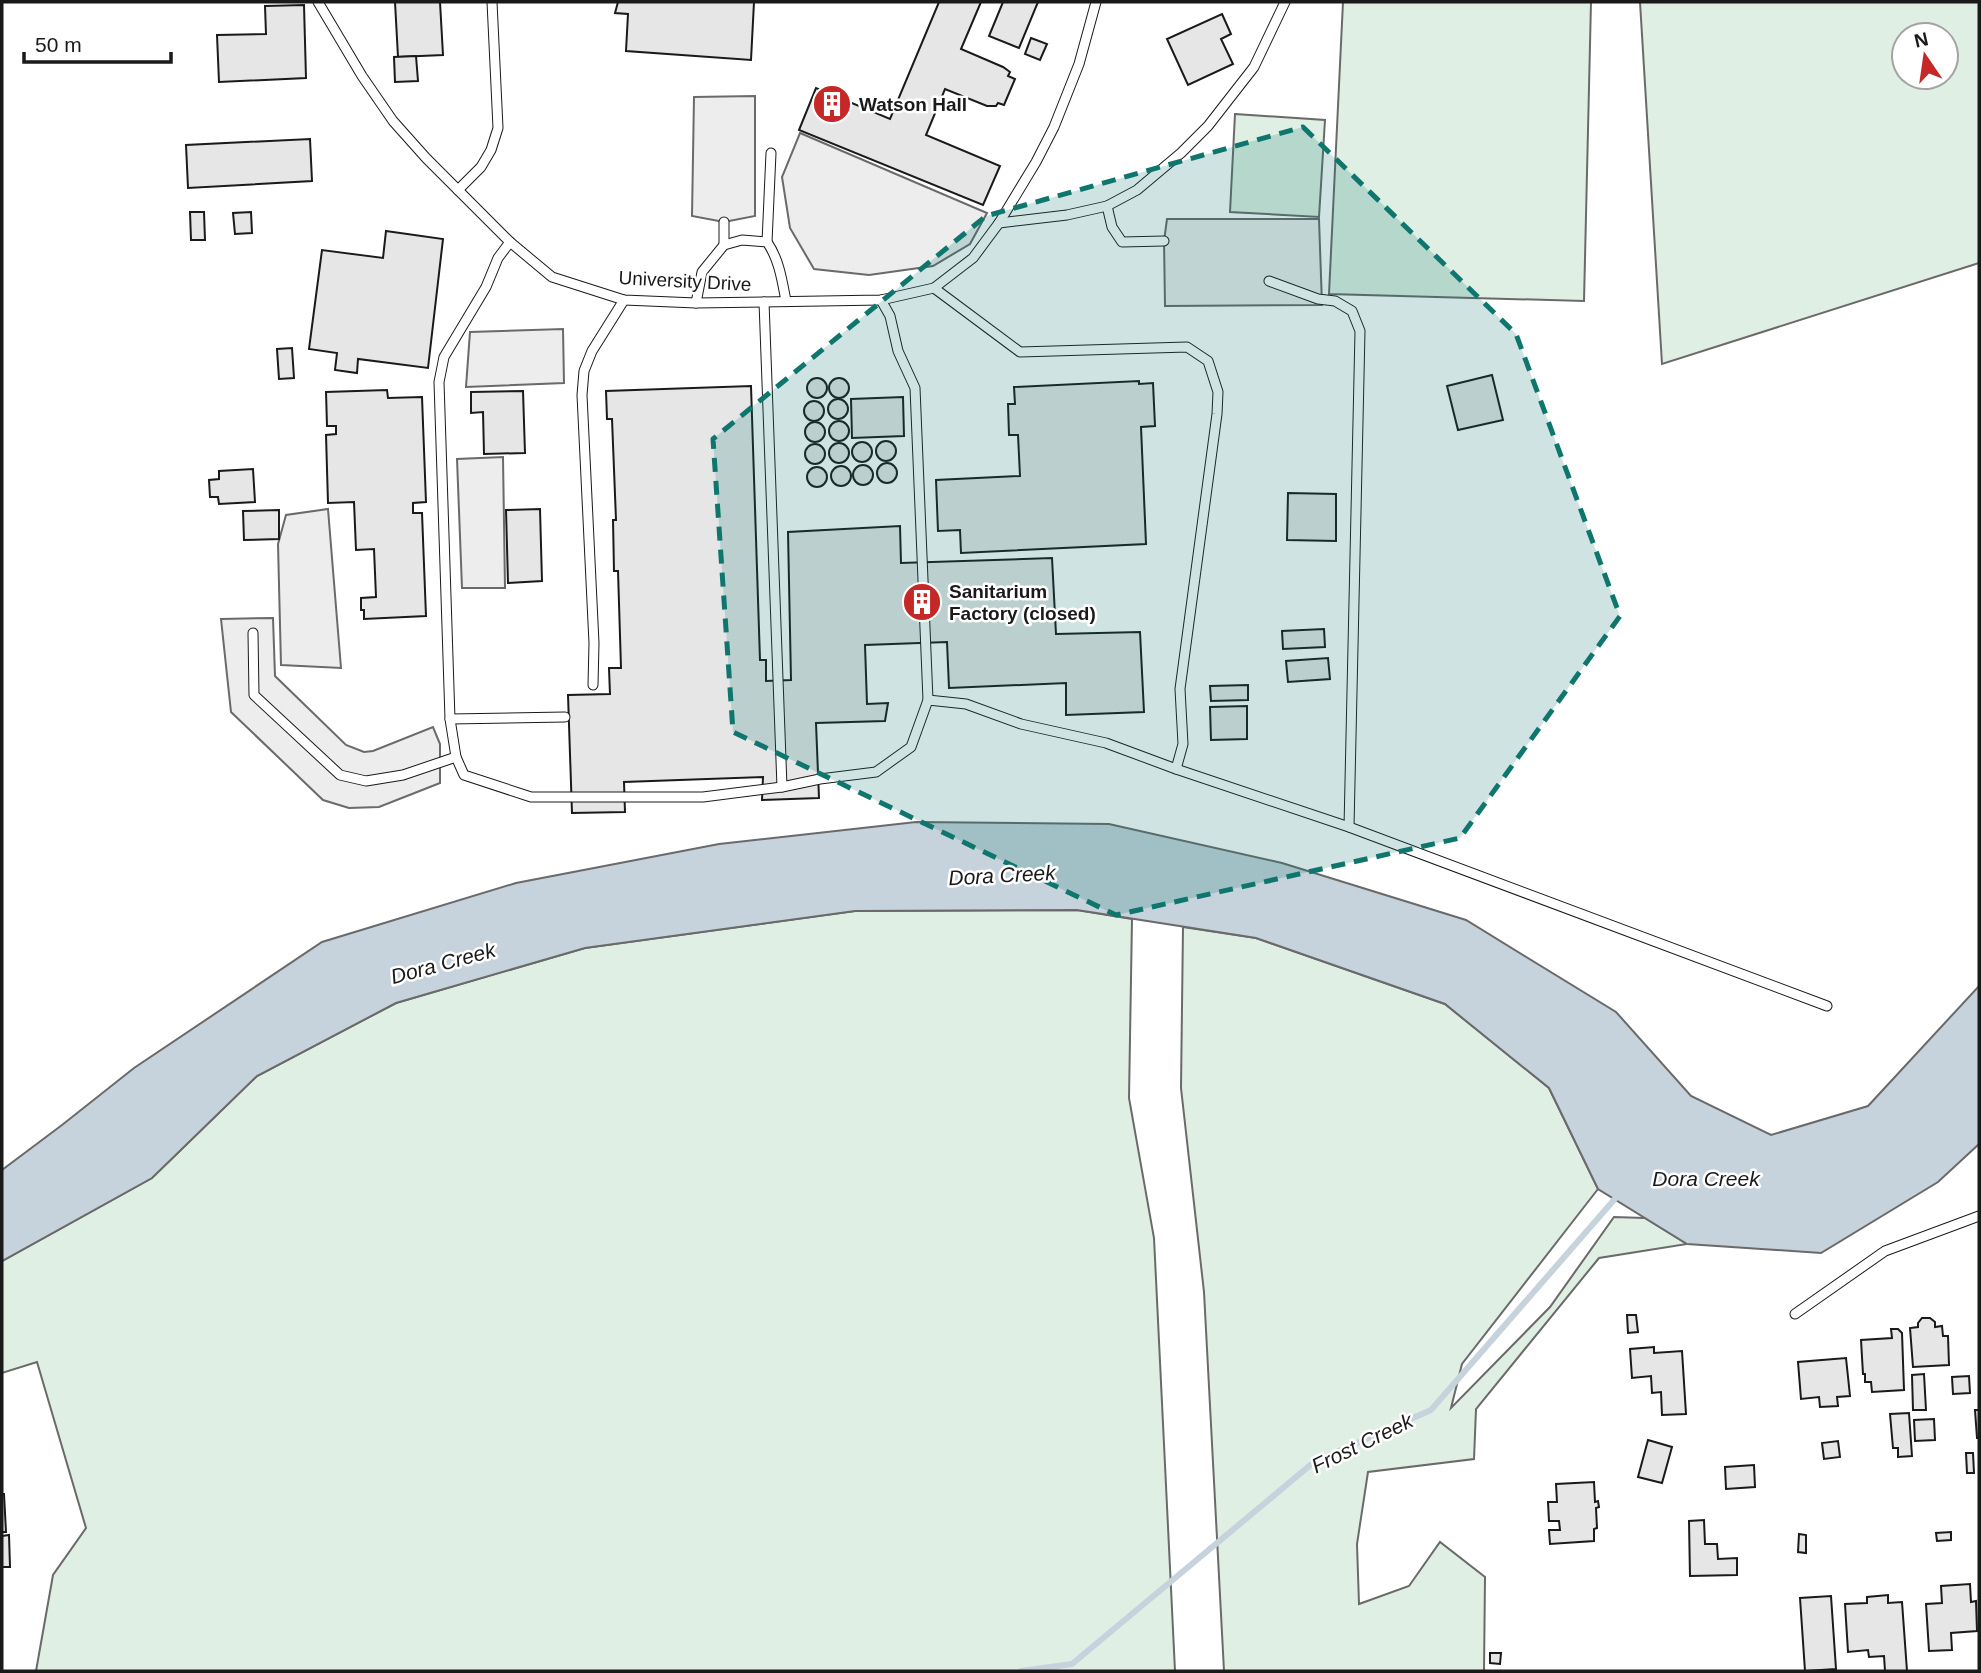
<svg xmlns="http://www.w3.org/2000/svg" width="1981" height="1673" viewBox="0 0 1981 1673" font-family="Arial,sans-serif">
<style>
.green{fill:#e0efe3;stroke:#6a6a6a;stroke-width:2;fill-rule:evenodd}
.parking{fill:#ededed;stroke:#6a6a6a;stroke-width:2}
.water{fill:#c6d2dc;stroke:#6a6a6a;stroke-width:2}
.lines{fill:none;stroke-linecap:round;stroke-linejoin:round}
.stream{stroke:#c6d2dc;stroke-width:6}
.building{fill:#e6e6e6;stroke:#1a1a1a;stroke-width:2}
.service-casing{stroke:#1a1a1a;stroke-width:11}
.service{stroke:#fff;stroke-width:9}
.marked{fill:#0f766e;fill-opacity:0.2;stroke:#0f766e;stroke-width:5;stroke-dasharray:14 9;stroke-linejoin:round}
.labels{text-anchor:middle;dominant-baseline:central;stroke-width:5;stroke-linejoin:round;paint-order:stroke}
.poi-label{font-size:19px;font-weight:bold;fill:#1a1a1a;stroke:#fff;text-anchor:start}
.street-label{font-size:19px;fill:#1a1a1a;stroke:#fff}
.water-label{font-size:21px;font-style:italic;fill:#1a1a1a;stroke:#fff}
</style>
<rect width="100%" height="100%" fill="#fff"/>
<!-- green -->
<g class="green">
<polygon points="1343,2 1591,2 1584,301 1329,294"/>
<path d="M1640 2H1979V263L1662 364ZM1904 35H1946V77H1904Z"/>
<polygon points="1235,114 1325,120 1319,217 1230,212"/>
<polygon points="1077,910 1132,919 1129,1098 1154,1238 1175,1671 36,1671 53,1575 86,1528 37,1362 2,1373 2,1261 152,1178 257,1076 396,1003 585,948 855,911"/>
<polygon points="1183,927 1256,938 1445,1004 1549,1088 1598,1189 1462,1364 1451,1408 1550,1307 1614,1217 1645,1218 1687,1244 1599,1258 1476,1409 1474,1459 1368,1472 1357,1544 1359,1604 1409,1586 1440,1542 1485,1577 1484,1671 1224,1671 1204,1292 1181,1088"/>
</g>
<!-- parking -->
<g class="parking">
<polygon points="755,96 755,216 724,222 692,216 694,97"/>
<polygon points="800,133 987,213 970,244 933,266 869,275 814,269 790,228 782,177"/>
<polygon points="1167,219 1319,219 1322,305 1165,306 1164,241"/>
<polygon points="563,329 564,383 466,387 470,332"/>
<polygon points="503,457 505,588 462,588 457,459"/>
<polygon points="328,509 341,668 281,665 278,544 286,515"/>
<polygon points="273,618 275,676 346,745 364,752 373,751 433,727 440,744 440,783 379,807 349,808 323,800 231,712 221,619"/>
</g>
<!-- water -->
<polygon class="water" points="916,822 1109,824 1282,863 1466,920 1616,1012 1691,1096 1771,1135 1868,1106 1979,986 1979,1144 1938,1182 1821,1253 1687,1244 1598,1189 1549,1088 1445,1004 1256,938 1077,910 855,911 585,948 396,1003 257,1076 152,1178 2,1261 2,1170 62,1125 134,1068 322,942 516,883 719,844"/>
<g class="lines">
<!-- stream -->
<polyline class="stream" points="1021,1671 1072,1664 1314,1462 1431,1410 1620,1193"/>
</g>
<!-- building -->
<g class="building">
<polygon points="395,2 440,2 443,55 398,57"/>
<polygon points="618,2 754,2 751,60 626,51 628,14 615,13"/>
<polygon points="939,2 981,2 961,49 1003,67 1010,72 1008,76 1015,79 1004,105 998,103 996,106 987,106 945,89 926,135 1000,166 983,205 799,130 816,88 890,119"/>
<polygon points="1003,2 1038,2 1019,48 989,36"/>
<polygon points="304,5 306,78 219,82 217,35 266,34 265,6"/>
<polygon points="1222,14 1231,34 1221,39 1233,64 1188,85 1167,39"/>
<polygon points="1031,38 1047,44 1040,60 1025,54"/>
<polygon points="416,56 418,81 395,82 394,57"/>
<polygon points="310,139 312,181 188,188 186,145"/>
<polygon points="190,212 204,212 205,240 191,240"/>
<polygon points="251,212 252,233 235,234 233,213"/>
<polygon points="386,231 443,239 428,368 358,359 357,373 335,370 337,353 309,349 322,250 383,258"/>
<polygon points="292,348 294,378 279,379 277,349"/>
<polygon points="1492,375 1503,420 1458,430 1447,386"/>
<circle cx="839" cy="388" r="10"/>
<circle cx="817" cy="388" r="10"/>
<polygon points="1139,381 1139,384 1153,383 1155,426 1141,427 1146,544 961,553 960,530 938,531 936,480 1020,476 1018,435 1009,435 1008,404 1015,404 1014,387"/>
<polygon points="751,386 760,660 766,660 766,681 791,680 788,532 900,526 901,563 1052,558 1056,634 1140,632 1144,712 1066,715 1066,683 949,688 947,642 865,645 867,704 888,703 885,721 816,723 819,798 762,800 763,777 624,782 625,812 572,813 568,695 610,694 609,668 621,668 618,571 614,571 613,520 616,520 612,419 607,419 606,391"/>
<polygon points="387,390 388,398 422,397 426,502 413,503 413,513 422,513 426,616 364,619 364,610 361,610 361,598 376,597 374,549 356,550 354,502 328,503 326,435 336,434 336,426 327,426 326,392"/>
<polygon points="523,391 525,453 484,454 483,412 471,413 471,392"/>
<polygon points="903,397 904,436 852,438 851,399"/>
<circle cx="838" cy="409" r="10"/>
<circle cx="814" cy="411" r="10"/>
<circle cx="839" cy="431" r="10"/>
<circle cx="815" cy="432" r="10"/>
<circle cx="886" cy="451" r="10"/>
<circle cx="862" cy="452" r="10"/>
<circle cx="839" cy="453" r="10"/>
<circle cx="815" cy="454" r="10"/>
<circle cx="887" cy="473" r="10"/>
<circle cx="863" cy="475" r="10"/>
<circle cx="841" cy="476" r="10"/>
<circle cx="817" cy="477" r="10"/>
<polygon points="253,469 255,502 219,504 218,497 210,497 209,480 219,479 219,471"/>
<polygon points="1288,493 1336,494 1336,541 1287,540"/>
<polygon points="540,509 542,581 508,583 506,510"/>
<polygon points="279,510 279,539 244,540 243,511"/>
<polygon points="1324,629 1325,647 1283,649 1282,631"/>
<polygon points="1328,658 1330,679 1288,682 1286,661"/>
<polygon points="1248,685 1248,700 1211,701 1210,686"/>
<polygon points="1247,706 1247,739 1211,740 1210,707"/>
<polygon points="1627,1315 1636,1315 1638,1332 1628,1333"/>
<polygon points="1922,1318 1930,1318 1935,1322 1935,1327 1942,1326 1943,1336 1948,1336 1949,1365 1913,1367 1910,1328 1918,1327 1918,1323"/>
<polygon points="1891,1329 1898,1329 1902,1333 1904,1390 1872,1392 1871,1382 1865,1382 1865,1374 1863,1374 1861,1340 1892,1338"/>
<polygon points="1654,1347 1654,1353 1682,1351 1686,1414 1662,1415 1661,1392 1652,1393 1651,1376 1632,1378 1630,1349"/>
<polygon points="1846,1358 1850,1396 1837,1397 1838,1406 1820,1407 1819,1397 1801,1399 1798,1362"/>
<polygon points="1924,1374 1926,1410 1913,1410 1912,1375"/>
<polygon points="1969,1376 1970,1393 1953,1394 1952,1377"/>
<polygon points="1975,1410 1979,1410 1979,1438 1977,1438"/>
<polygon points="1909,1413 1912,1456 1898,1457 1898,1448 1893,1448 1890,1414"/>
<polygon points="1934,1419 1935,1440 1915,1441 1914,1420"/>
<polygon points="1648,1440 1672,1447 1662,1483 1638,1477"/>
<polygon points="1838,1441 1840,1457 1824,1459 1822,1443"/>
<polygon points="1966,1453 1973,1453 1974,1473 1967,1473"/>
<polygon points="1754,1465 1755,1487 1726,1489 1725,1467"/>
<polygon points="1594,1482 1595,1502 1598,1501 1599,1507 1596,1508 1597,1528 1594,1529 1594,1541 1550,1544 1549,1530 1560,1530 1559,1521 1549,1521 1548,1502 1557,1502 1556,1484"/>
<polygon points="2,1494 4,1494 6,1532 2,1532"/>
<polygon points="1704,1520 1705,1544 1717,1544 1718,1559 1737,1558 1737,1575 1690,1576 1689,1521"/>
<polygon points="1951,1532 1951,1540 1937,1541 1936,1533"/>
<polygon points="1799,1534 1806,1535 1806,1553 1798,1552"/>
<polygon points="9,1535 10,1567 2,1567 2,1536"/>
<polygon points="1970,1584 1971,1602 1976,1601 1977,1631 1951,1633 1952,1650 1929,1651 1926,1604 1942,1603 1941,1586"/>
<polygon points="1888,1595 1888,1603 1902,1602 1907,1671 1885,1671 1884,1656 1869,1657 1868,1650 1848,1652 1845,1604 1867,1603 1867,1597"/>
<polygon points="1831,1596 1836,1669 1805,1671 1800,1598"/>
<polygon points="1490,1653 1501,1653 1500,1664 1490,1663"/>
</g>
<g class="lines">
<!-- service casing -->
<g class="service-casing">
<g id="service">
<polyline points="318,2 362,76 393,121 426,158 510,242 552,277 624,300 696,303 881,300 934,288 973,258 999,223 1036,162 1054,127 1079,64 1096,2"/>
<polyline points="458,190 481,167 491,150 498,128 492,2"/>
<polyline points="1107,206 1137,190 1181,153 1208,126 1254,67 1285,2"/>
<polyline points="999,223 1067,215 1107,206 1112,227 1122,242 1164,241"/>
<polyline points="767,242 771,153"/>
<polyline points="724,245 724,222"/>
<polyline points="1269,281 1318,299 1335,301 1352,311 1360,331 1349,827"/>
<polyline points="934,288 1020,352 1187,347 1208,361 1218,392 1217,414 1180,689 1183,744 1176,769"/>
<polyline points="881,300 890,316 898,351 915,388 928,700"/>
<polyline points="764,302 782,787"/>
<path d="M696 303 702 272 724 245 742 240 767 242C779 259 782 280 786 301"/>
<polyline points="253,633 254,695 340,775 366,781 403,775 456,757 464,775 531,797 703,797 782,787 820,779 876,772 911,747 928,700 966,704 1021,724 1106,743 1176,769 1349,827 1827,1006"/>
<polyline points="593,685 594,643 582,395 584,371 592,351 624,300"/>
<polyline points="450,719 565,717"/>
<polyline points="456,757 450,719 439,382 444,357 486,287 498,258 510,242"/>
<polyline points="1795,1314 1885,1251 1979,1216"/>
</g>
</g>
<!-- service -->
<use href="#service" class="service"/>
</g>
<!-- marked area -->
<path class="marked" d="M1303 127 1516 334 1620 616 1460 838 1116 915 733 732 713 439 986 216Z"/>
<!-- icons -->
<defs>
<g id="building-disc" transform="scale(2.0125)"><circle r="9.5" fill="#c62828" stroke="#fff"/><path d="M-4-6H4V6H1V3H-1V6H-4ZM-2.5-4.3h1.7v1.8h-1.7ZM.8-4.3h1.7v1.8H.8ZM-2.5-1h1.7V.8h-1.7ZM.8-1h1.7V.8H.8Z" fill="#fff"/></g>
</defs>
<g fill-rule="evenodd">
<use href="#building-disc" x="832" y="104"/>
<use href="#building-disc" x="922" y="602"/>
</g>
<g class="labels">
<!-- poi labels -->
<g class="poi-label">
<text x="859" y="104">Watson Hall</text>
<text x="949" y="591">Sanitarium<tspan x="949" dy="22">Factory (closed)</tspan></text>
</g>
<!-- street labels -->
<g class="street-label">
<text transform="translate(685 281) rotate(3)">University Drive</text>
</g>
<!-- water labels -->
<g class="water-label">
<text transform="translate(1002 875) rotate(-3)">Dora Creek</text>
<text transform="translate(443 963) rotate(-15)">Dora Creek</text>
<text x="1706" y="1178">Dora Creek</text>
<text transform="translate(1362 1443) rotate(-26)">Frost Creek</text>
</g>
</g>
<!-- border -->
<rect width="1981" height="1673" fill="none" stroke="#1a1a1a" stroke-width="7"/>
<!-- north arrow -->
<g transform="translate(1925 56) rotate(347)"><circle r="33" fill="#ffffff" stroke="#a3a3a3" stroke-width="2"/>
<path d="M0-5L12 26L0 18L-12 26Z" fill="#c62828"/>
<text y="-10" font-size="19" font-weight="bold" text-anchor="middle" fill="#1a1a1a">N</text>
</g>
<!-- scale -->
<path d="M24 52v10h147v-10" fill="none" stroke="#1a1a1a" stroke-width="3.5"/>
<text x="35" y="52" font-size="21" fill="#1a1a1a" stroke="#ffffff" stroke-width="5" paint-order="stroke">50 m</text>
</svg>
